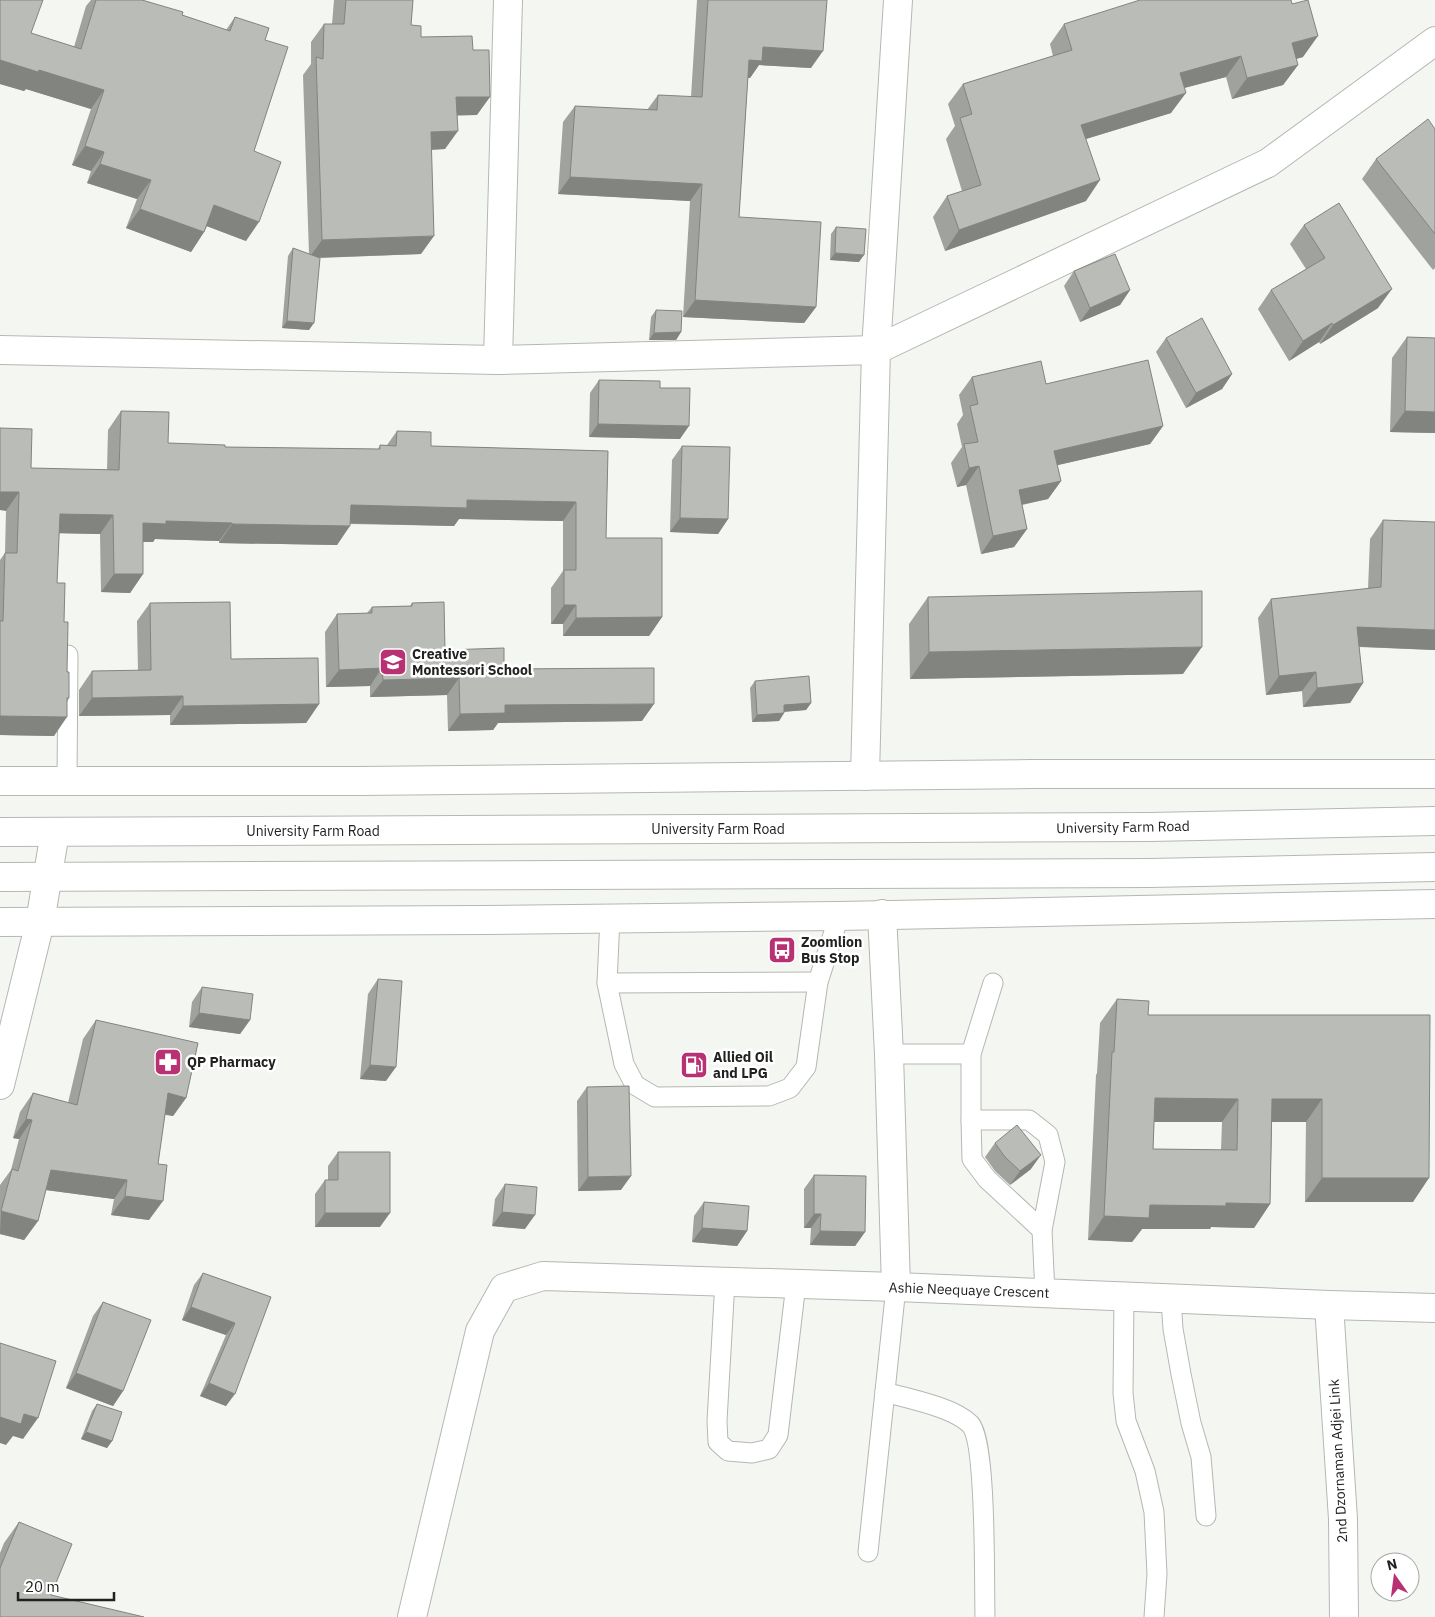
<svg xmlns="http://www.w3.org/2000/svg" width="1435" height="1617" viewBox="0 0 1435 1617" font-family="'IBM Plex Sans',sans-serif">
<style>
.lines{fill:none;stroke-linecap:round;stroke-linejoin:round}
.lane-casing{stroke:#b5b7b3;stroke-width:21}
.street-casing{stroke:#b5b7b3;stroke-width:30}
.secondary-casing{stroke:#b5b7b3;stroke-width:30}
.lane{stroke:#fff;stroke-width:19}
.street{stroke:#fff;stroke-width:28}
.secondary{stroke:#fff;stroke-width:28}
.wall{fill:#a0a29d;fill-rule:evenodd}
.shaded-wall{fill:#828480}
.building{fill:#babcb7;stroke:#828480;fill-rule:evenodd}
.labels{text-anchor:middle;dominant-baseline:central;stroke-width:5;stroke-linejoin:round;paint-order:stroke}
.poi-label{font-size:14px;font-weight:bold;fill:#212220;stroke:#fff;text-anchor:start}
.street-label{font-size:14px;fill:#212220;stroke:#fff}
</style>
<rect width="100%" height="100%" fill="#f4f6f1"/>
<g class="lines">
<!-- lane casing -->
<g class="lane-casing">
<g id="lane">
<polyline points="67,781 68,655"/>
<polyline points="610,918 607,983 624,1064 635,1085 655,1097 769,1096 790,1088 806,1067 818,982 839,916"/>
<polyline points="607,983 818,982"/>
<polyline points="993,983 971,1054 971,1120 1029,1120 1048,1135 1055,1162 1042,1230 1045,1293"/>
<polyline points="889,1054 971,1054"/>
<polyline points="971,1120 972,1159 987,1179 1042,1230"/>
<polyline points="725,1281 717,1421 718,1442 728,1451 752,1453 769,1449 778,1435 796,1284"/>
<polyline points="1124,1296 1123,1393 1126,1421 1145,1471 1154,1512 1157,1574 1154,1617"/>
<polyline points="1171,1299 1173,1329 1181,1374 1191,1423 1201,1457 1206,1516"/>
<path d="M885 1392C909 1399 953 1407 970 1424 987 1441 984 1586 985 1617"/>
<polyline points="868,1552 896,1287"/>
</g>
</g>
<!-- street casing -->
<g class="street-casing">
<g id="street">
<polyline points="0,350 498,360 876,350 1268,163 1435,41"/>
<polyline points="498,360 508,0"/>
<polyline points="865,776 876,350 898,0"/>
<polyline points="0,781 359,781 1032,774 1435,774"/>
<polyline points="882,914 889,1054 896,1287"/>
<polyline points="0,922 484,920 839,916 1435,904"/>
<polyline points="1329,1305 1343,1519 1344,1617"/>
<polyline points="412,1617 480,1331 504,1288 543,1276 896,1287 1329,1305 1435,1308"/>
</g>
</g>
<!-- secondary casing -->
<g class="secondary-casing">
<g id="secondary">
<polyline points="0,832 1150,827 1435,821"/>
<polyline points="0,877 1150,873 1435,867"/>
<polyline points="0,1085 40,922 55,832"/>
</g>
</g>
<!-- lane -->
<use href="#lane" class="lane"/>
<!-- street -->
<use href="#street" class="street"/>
<!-- secondary -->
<use href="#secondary" class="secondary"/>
</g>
<!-- wall -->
<g class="wall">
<polygon points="0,0 31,33 74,47 86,6 91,0 142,0 182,15 226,30 235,17 265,40 254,151 246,241 207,226 204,232 191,252 126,228 137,199 87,183 91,171 72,165 91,109 26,89 24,91 0,84"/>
<polygon points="334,0 413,0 411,25 421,37 473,50 477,115 457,115 445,149 432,150 421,254 319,258 309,330 282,328 288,256 293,248 309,254 303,75 311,64 311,42 324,24 332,24"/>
<polygon points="697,0 827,0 811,68 759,65 750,78 748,77 739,217 816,307 804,323 683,317 690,201 558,194 563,122 575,106 647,110 658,95 691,97"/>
<polygon points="1064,24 1303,57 1296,59 1298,65 1283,85 1232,99 1226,77 1184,88 1171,113 1086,139 1086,201 945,251 933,217 947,196 962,191 946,139 955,126 948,104 963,84 1053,56 1050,44"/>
<polygon points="1435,129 1435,268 1433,270 1362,179 1376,159"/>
<polygon points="1304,225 1378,308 1320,344 1319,342 1289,361 1258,309 1271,290 1306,269 1290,244"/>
<polygon points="836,227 859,262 830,260 831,234"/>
<polygon points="1074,271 1130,290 1120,305 1080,322 1064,286"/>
<polygon points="656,310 681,332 676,340 649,340 651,317"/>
<polygon points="1407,337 1435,338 1435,433 1390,432 1392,358"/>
<polygon points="1166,338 1232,374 1222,389 1186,408 1156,352"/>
<polygon points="972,377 1046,384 1163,426 1150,444 1057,465 1061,481 1048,499 1022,505 1027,529 1014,547 981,554 966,485 957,487 951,463 962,447 957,424 963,415 959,395"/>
<polygon points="599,380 660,388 680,439 589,437 590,393"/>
<polygon points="121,411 168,443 225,447 378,449 380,445 387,445 397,431 431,446 608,451 606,538 662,617 649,636 563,636 563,624 551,624 551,588 563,571 563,521 459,519 454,526 350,524 337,545 219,543 219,541 155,539 153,542 143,542 143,574 130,593 101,592 100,534 59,533 57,583 64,622 69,698 67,702 54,736 0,735 0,560 5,553 6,511 31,468 107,470 108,430"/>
<polygon points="682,446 728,519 718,534 670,532 672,460"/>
<polygon points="1383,520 1435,650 1359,647 1363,683 1350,703 1303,707 1302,691 1266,695 1258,618 1271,599 1368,589 1370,539"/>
<polygon points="928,597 1183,674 910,679 909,624"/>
<polygon points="150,603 231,659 319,704 306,723 170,725 170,715 79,716 79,690 92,671 138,671 137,621"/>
<polygon points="412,603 445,650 504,669 642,721 498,723 493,730 448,731 447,695 370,697 370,686 326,687 325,632 337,614 367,613 372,607 410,606"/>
<polygon points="755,681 811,703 806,710 784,712 784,713 779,721 752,722 750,688"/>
<polygon points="378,979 386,1081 360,1079 368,994"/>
<polygon points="202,987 250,1020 240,1034 189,1027 192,1002"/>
<path d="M1117 999 1148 1015H1430L1413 1202H1305L1306 1122H1272L1270 1204 1254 1228 1211 1227 1210 1229H1142L1132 1242 1088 1240 1096 1075 1097 1073 1100 1023ZM1154 1122H1222L1221 1150 1153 1149Z"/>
<polygon points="96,1020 186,1098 173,1116 165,1115 149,1220 111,1215 114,1199 46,1190 38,1221 24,1240 0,1234 0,1185 11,1170 19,1139 13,1138 20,1112 33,1093 68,1103 83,1039"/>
<polygon points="587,1087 621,1190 578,1191 577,1101"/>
<polygon points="995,1143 1031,1169 1010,1185 995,1171 985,1157"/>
<polygon points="338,1152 380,1227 315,1227 315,1194 325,1180 328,1180 328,1166"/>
<polygon points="814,1175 865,1232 855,1246 810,1245 811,1228 804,1228 804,1189"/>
<polygon points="505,1184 525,1229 492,1226 495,1199"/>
<polygon points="704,1202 747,1231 737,1246 692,1242 694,1216"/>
<polygon points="203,1273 271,1297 226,1406 200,1396 226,1335 182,1320 194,1285"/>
<polygon points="103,1302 123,1391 113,1406 66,1388 93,1316"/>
<polygon points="97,1404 112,1441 107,1448 81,1439 92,1411"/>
<polygon points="19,1522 51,1595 0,1617 0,1553 4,1543"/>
</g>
<!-- shaded-wall -->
<g class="shaded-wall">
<polygon points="1318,36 1303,57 1277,64 1292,43"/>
<polygon points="763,47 823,51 811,68 759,65 750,78 737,77 749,60"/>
<polygon points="1241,56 1226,77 1165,93 1180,73"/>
<polygon points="0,60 39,70 104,90 91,109 26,89 24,91 0,84"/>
<polygon points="1298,65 1283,85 1232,99 1247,78"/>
<polygon points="1186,93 1171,113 1066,145 1081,125"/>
<polygon points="456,97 490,97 477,115 443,116"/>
<polygon points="458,131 445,149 418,150 431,132"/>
<polygon points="85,146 104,152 91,171 72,165"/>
<polygon points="100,164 151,180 137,199 87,183"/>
<polygon points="570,177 702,184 690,201 558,194"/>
<polygon points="1100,180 1086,201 945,251 959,230"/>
<polygon points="214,205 259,222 246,241 201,224"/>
<polygon points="140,209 204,232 191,252 126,228"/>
<polygon points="434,236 421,254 309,258 322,240"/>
<polygon points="835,253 864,255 859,262 830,260"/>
<polygon points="1392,289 1378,308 1320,344 1333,325"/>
<polygon points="1130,290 1120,305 1080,322 1090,308"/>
<polygon points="695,300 816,307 804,323 683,317"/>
<polygon points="287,321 314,323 309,330 282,328"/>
<polygon points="1332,323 1319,342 1289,361 1303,341"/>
<polygon points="681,332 676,340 649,340 654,333"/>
<polygon points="1232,374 1222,389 1186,408 1196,393"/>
<polygon points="1405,411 1435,412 1435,433 1390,432"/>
<polygon points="598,424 689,426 680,439 589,437"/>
<polygon points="1163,426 1150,444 1041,469 1054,451"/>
<polygon points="979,466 966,485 957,487 969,468"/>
<polygon points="1061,481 1048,499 1006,508 1019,490"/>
<polygon points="0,492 19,492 6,511 0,510"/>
<polygon points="467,500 576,502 563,521 459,519 454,526 338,523 351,505"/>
<polygon points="60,514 113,515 100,534 47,533"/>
<polygon points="680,518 728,519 718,534 670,532"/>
<polygon points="166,521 232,523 219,541 155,539 153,542 130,542 143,523"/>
<polygon points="232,524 350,526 337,545 219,543"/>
<polygon points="1027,529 1014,547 981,554 993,536"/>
<polygon points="114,574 143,574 130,593 101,592"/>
<polygon points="564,605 576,605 563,624 551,624"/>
<polygon points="662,617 649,636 563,636 576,618"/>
<polygon points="1357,627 1435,630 1435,650 1344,646"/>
<polygon points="1202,647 1183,674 910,679 929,652"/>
<polygon points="382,668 370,686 326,687 339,670"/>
<polygon points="1316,672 1302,691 1266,695 1279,676"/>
<polygon points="459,678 447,695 370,697 383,680"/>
<polygon points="1363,683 1350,703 1303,707 1317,688"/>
<polygon points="183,696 170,715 79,716 92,698"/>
<polygon points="811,703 806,710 779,712 784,705"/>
<polygon points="319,704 306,723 170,725 183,706"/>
<polygon points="654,704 642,721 498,723 493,730 448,731 460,714 505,705"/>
<polygon points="784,713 779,721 752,722 757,715"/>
<polygon points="0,716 67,717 54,736 0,735"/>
<polygon points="199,1013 250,1020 240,1034 189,1027"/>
<polygon points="370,1065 396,1067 386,1081 360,1079"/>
<polygon points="168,1093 186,1098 173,1116 155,1112"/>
<polygon points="1155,1098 1238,1099 1222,1122 1139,1122"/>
<polygon points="1272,1099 1322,1099 1306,1122 1255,1122"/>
<polygon points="26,1119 32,1120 19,1139 13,1138"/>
<polygon points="1041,1155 1031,1169 1010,1185 1020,1171"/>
<polygon points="51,1170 127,1180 114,1199 38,1189"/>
<polygon points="631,1176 621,1190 578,1191 588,1177"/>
<polygon points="1322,1178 1429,1178 1413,1202 1305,1202"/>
<polygon points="125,1196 163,1201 149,1220 111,1215"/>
<polygon points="1226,1203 1270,1204 1254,1228 1211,1227 1210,1229 1142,1229 1132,1242 1088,1240 1104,1216 1150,1205"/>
<polygon points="1,1211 38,1221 24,1240 0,1234"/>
<polygon points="502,1212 535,1215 525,1229 492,1226"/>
<polygon points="325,1213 390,1213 380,1227 315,1227"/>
<polygon points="814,1214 821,1214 811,1228 804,1228"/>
<polygon points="702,1228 747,1231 737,1246 692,1242"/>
<polygon points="820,1231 865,1232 855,1246 810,1245"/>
<polygon points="191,1307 235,1323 226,1335 182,1320"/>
<polygon points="76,1373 123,1391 113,1406 66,1388"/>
<polygon points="209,1383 235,1394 226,1406 200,1396"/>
<polygon points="24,1414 38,1418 23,1439 13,1436 6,1445 0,1443 0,1417"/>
<polygon points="86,1432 112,1441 107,1448 81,1439"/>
</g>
<!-- building -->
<g class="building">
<polygon points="0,0 43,0 31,33 81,49 96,0 142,0 183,12 182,15 230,31 235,17 269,28 265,40 288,47 254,151 281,162 259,222 214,205 204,232 140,209 151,180 100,164 104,152 85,146 104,90 39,70 38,72 0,60"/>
<polygon points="346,0 413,0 411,25 421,26 421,37 472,36 473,50 489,50 490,97 456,97 458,131 431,132 434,236 322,240 316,57 323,59 324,24 344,24"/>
<polygon points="708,0 827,0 823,51 763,47 762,61 749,60 739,217 821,222 816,307 695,300 702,184 570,177 575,106 657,110 658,95 702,97"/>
<polygon points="1140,0 1291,0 1292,4 1308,0 1318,36 1292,43 1298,65 1247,78 1241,56 1180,73 1186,93 1081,125 1100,180 959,230 947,196 981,185 960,118 972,114 963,84 1072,50 1064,24"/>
<polygon points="1428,119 1435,129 1435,234 1376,159"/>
<polygon points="1339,203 1392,289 1333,325 1332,323 1303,341 1271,290 1325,258 1304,225"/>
<polygon points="836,227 866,229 864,255 835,253"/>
<polygon points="293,248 320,258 314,323 287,321"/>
<polygon points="1115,254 1130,290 1090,308 1074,271"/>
<polygon points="656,310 682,311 681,332 654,333"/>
<polygon points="1202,318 1232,374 1196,393 1166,338"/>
<polygon points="1407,337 1435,338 1435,412 1405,411"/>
<polygon points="1148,360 1163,426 1054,451 1061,481 1019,490 1027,529 993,536 979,466 969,468 964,444 978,442 970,406 978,404 972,377 1041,361 1046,384"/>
<polygon points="599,380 660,381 660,388 690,388 689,426 598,424"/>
<polygon points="121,411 169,412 168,443 225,445 225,447 380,449 380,445 396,446 397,431 431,432 431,446 608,451 606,538 662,538 662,617 576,618 576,605 564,605 564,570 576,570 576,502 467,500 467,508 351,505 350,526 232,524 232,523 166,521 166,524 143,523 143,574 114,574 113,515 60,514 57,583 65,583 64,622 68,622 67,672 69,672 69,698 67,698 67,717 0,716 0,621 3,621 5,553 17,553 19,492 0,492 0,428 32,429 31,468 119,470"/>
<polygon points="682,446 730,447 728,519 680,518"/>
<polygon points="1383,520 1435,522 1435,630 1357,627 1363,683 1317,688 1316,672 1279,676 1271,599 1381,587"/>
<polygon points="1202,591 1202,647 929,652 928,597"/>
<polygon points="230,602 231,659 318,658 319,704 183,706 183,696 92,698 92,671 151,670 150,603"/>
<polygon points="444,602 445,650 504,648 504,669 654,668 654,704 505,705 505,713 460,714 459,678 383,680 382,668 339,670 337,614 372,613 372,607 412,606 412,603"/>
<polygon points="809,676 811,703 784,705 784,713 757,715 755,681"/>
<polygon points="378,979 402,981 396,1067 370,1065"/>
<polygon points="202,987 253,994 250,1020 199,1013"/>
<path d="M1117 999 1149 1001 1148 1015H1430L1429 1178H1322V1099H1272L1270 1204 1226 1203V1206L1150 1205 1149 1218 1104 1216 1112 1052H1114ZM1155 1098 1238 1099 1237 1150 1153 1149Z"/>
<polygon points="96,1020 198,1043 186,1098 168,1093 158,1164 167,1165 163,1201 125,1196 127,1180 51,1170 38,1221 1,1211 12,1169 18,1171 32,1120 26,1119 33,1093 77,1105"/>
<polygon points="629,1086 631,1176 588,1177 587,1087"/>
<polygon points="1017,1125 1041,1155 1020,1171 1005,1157 995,1143"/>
<polygon points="338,1152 390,1152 390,1213 325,1213 325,1180 338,1180"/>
<polygon points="814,1175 866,1176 865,1232 820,1231 821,1214 814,1214"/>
<polygon points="505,1184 537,1187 535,1215 502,1212"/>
<polygon points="704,1202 749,1206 747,1231 702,1228"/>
<polygon points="203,1273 271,1297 235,1394 209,1383 235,1323 191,1307"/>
<polygon points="103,1302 151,1320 123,1391 76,1373"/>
<polygon points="0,1343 56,1361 38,1418 24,1414 21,1424 0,1417"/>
<polygon points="97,1404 122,1412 112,1441 86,1432"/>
<polygon points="19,1522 72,1544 51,1595 144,1617 0,1617 0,1568"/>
</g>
<!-- icons -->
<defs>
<g id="school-square" transform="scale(1.4375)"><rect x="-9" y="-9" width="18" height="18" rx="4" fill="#b83173" stroke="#fff"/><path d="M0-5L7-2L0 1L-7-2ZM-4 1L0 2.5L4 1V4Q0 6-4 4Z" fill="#fff"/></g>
<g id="bus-square" transform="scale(1.4375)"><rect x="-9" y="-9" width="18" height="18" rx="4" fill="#b83173" stroke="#fff"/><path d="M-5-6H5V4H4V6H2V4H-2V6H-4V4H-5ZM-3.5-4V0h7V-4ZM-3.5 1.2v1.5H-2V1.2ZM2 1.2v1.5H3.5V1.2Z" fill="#fff"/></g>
<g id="pharmacy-square" transform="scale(1.4375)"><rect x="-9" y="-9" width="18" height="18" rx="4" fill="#b83173" stroke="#fff"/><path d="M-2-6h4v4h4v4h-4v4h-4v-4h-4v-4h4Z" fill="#fff"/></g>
<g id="fuel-square" transform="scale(1.4375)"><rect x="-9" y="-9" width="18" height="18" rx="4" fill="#b83173" stroke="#fff"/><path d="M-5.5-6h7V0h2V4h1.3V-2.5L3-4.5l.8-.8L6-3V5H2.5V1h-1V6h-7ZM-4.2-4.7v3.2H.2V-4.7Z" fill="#fff"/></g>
</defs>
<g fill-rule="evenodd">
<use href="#school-square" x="393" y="662"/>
<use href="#bus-square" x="782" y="950"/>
<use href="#pharmacy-square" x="168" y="1062"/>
<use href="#fuel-square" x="694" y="1065"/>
</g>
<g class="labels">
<!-- poi labels -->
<g class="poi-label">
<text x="412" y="654">Creative<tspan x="412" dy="16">Montessori School</tspan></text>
<text x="801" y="942">Zoomlion<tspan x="801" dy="16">Bus Stop</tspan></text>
<text x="713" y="1057">Allied Oil<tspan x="713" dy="16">and LPG</tspan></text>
<text x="187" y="1062">QP Pharmacy</text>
</g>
<!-- street labels -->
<g class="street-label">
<text transform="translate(1123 827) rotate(-1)">University Farm Road</text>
<text x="718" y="829">University Farm Road</text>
<text x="313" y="831">University Farm Road</text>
<text transform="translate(969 1290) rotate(2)">Ashie Neequaye Crescent</text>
<text transform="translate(1338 1461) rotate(-93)">2nd Dzornaman Adjei Link</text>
</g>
</g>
<!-- north arrow -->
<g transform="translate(1395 1577) rotate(346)"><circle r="24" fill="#ffffff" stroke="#a6a7a6"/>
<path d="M0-4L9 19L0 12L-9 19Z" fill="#b83173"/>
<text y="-8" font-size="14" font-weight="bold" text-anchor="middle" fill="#212220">N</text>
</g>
<!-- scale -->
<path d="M18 1592v8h96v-8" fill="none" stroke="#212220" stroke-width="2.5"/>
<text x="25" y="1592" font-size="15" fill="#212220" stroke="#ffffff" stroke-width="4" paint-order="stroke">20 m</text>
</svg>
